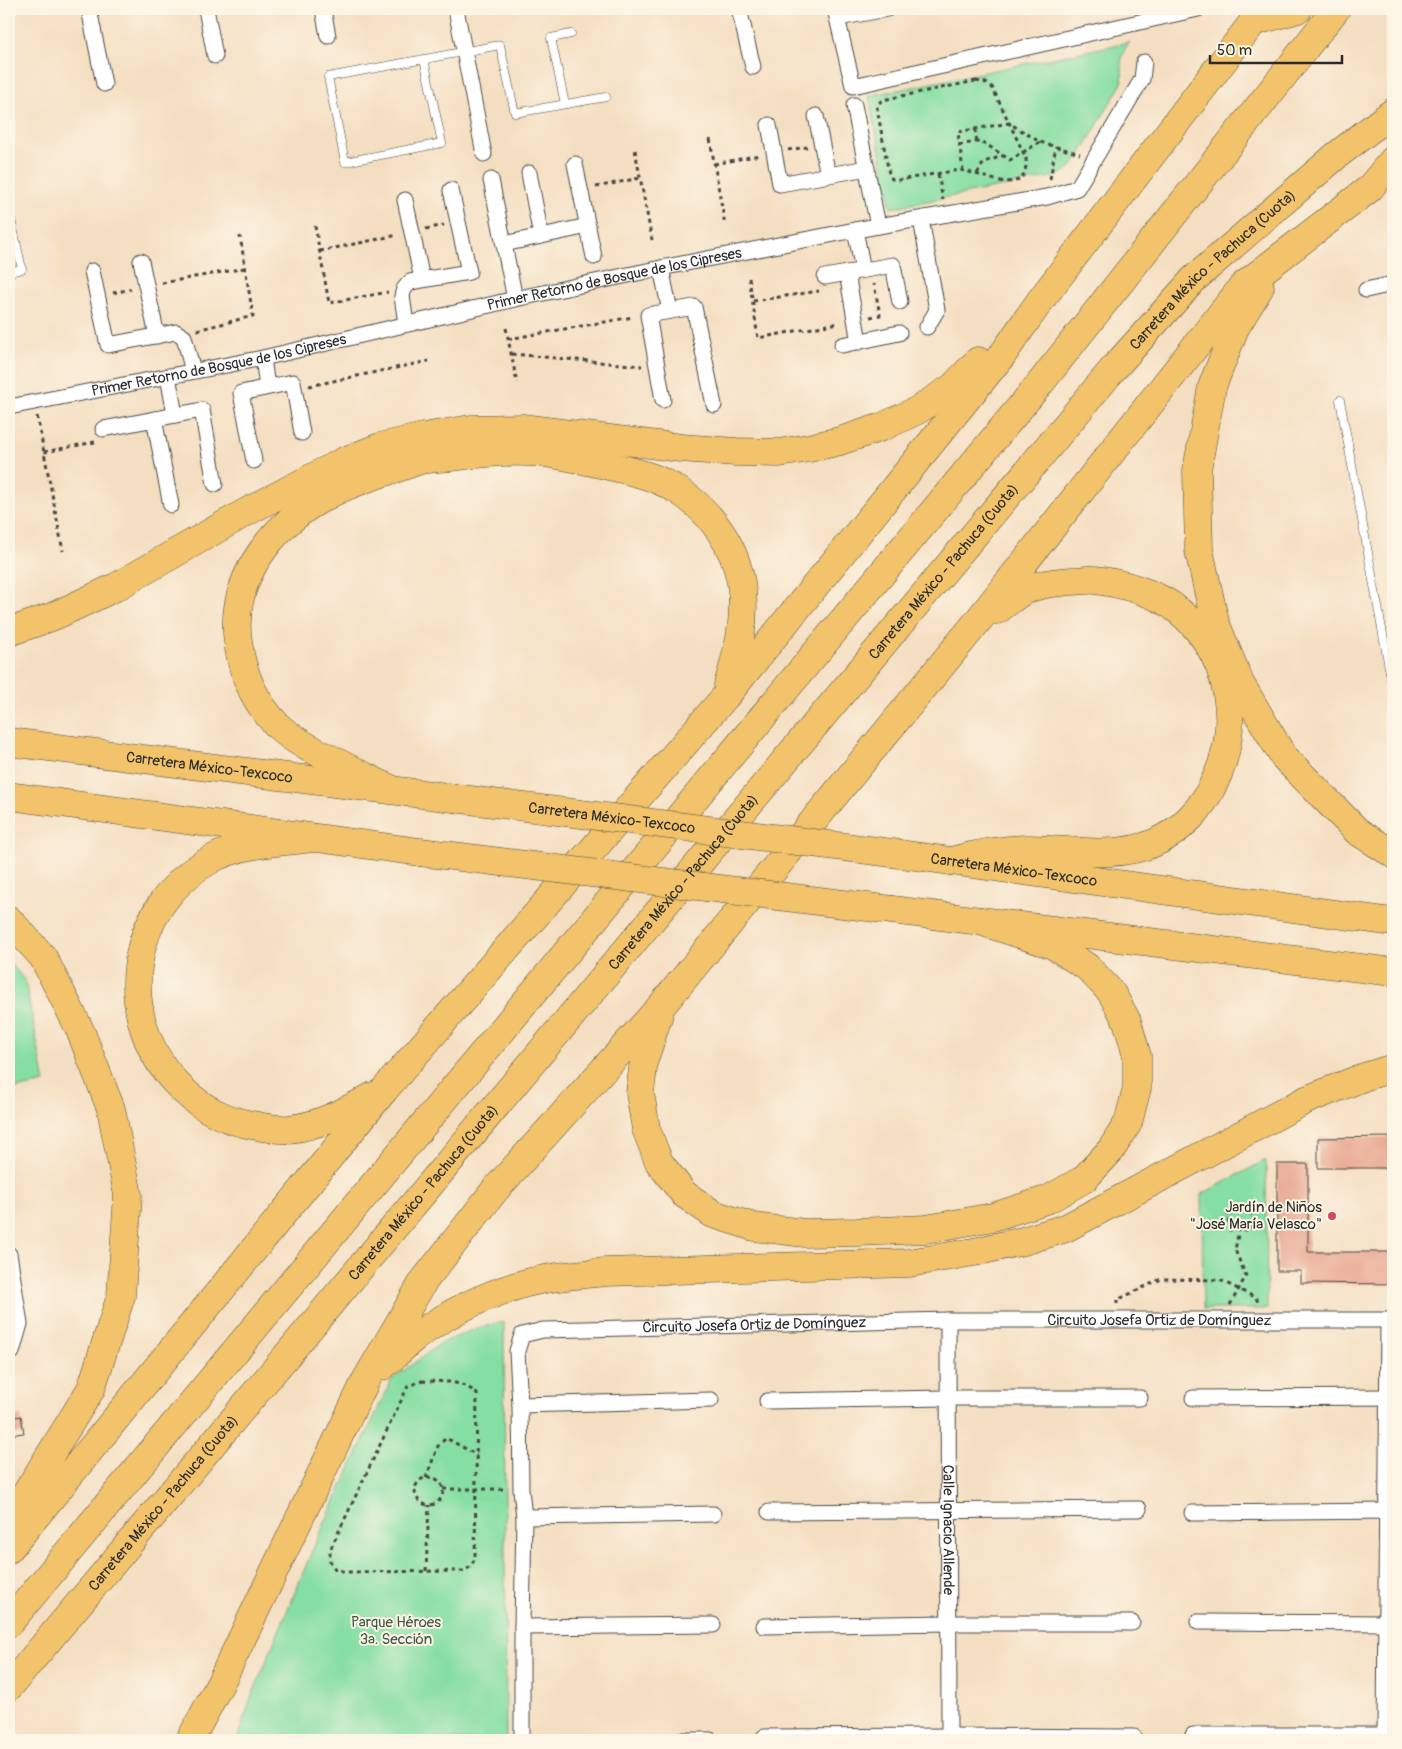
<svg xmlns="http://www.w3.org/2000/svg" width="1402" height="1749" viewBox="0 0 1402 1749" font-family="Pangolin,sans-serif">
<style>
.green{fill:#85dea3;stroke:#588467}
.building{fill:#e7a089}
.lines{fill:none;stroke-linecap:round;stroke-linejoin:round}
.lane-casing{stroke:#494642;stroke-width:9}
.street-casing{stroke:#494642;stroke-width:17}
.highway-casing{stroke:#494642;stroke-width:29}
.path{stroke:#494642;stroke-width:3;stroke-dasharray:4 4;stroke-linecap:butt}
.lane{stroke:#fff;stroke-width:8}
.street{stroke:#fff;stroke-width:15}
.highway{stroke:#f2c36a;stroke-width:28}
.highway-bridge-casing{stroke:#494642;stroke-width:29;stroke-linecap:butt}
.highway-bridge{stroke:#f2c36a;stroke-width:28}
.poi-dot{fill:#d1495b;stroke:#fcf5e5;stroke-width:2}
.labels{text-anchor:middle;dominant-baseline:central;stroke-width:4;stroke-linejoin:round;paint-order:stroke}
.street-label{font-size:15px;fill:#2b2b2b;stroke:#fcf5e5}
.poi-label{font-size:15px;fill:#2b2b2b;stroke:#fcf5e5;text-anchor:end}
.park-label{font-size:15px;fill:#425849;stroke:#fcf5e5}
</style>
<rect width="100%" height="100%" fill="#fcf5e5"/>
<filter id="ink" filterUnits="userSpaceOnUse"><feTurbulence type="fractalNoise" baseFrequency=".02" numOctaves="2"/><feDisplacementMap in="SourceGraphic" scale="10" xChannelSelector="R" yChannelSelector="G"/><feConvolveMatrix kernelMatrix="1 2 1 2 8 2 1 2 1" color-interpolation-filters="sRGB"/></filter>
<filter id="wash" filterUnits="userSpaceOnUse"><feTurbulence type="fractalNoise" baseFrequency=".0096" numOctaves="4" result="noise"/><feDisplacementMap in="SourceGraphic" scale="20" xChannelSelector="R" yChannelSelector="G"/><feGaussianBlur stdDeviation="1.12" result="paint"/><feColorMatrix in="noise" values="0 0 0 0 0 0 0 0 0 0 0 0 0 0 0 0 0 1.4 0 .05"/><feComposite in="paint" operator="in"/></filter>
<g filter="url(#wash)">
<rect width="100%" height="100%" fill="#f4dec1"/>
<!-- green -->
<g class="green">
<path d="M1130 42C1116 58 1124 66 1122 83L1075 163 1066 171 1057 176 891 208 869 96Z"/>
<polygon points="9,961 25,981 45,1083 9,1090"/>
<polygon points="1266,1160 1267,1309 1203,1309 1202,1194"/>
<polygon points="504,1322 506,1740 237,1740 251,1698 315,1544 392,1379 440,1344 477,1328"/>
</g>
<g id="blocks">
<!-- building -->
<g class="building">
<polygon points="1393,1137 1393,1168 1318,1168 1318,1138"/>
<polygon points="1277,1164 1308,1164 1308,1252 1393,1252 1393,1284 1301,1283 1301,1271 1277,1271"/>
<polygon points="21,1416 24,1433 9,1435 9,1418"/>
</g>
</g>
</g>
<g filter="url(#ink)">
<use href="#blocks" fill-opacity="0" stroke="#494642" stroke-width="1"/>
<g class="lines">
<!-- lane casing -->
<g class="lane-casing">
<g id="lane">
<polyline points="424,59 442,143 345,162 328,77 500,45 515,113 606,97"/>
<polyline points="565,104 551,38 571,34"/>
<polyline points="9,210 22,269 9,272"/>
<polyline points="1340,400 1393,689"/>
</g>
</g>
<!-- street casing -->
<g class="street-casing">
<g id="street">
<polyline points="89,9 104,84"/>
<polyline points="206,9 215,56"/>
<polyline points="323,9 328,36"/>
<polyline points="456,9 484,154"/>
<polyline points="739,9 753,67"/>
<polyline points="835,9 853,86 1198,9"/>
<polyline points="838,18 887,9"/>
<polyline points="854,105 878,226"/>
<polyline points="816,116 828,175"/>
<polyline points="769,125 780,184 867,168"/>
<polyline points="575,164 594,257"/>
<polyline points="529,173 541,236"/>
<polyline points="491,180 515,299"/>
<polyline points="405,200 422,279"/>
<polyline points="921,219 937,310 927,327"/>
<polyline points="855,230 863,270"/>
<polyline points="504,244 588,226"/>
<polyline points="141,261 157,336"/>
<polyline points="661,268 670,311"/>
<polyline points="92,271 108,345 176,332 184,337 193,371"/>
<polyline points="847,273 859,342"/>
<polyline points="825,277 893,265 900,302"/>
<polyline points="1366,290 1393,284"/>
<polyline points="406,324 402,296 404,289 410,282 469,272 451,190"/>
<polyline points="842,345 899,333"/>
<polyline points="263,358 267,387"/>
<polyline points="168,376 175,415"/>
<polyline points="663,400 648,315 694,307 714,405"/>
<path id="s1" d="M9 407 263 358 515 299 661 268 855 230 1047 197 1077 188 1142 79 1144 62"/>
<polyline points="154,419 171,505"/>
<polyline points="103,429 202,410 215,484"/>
<polyline points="254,461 241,393 293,382 302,433"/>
<polyline points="9,1254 20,1324 12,1352 9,1354"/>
<path id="s2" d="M948 1320 949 1740"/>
<polyline points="1193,1398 1393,1397"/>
<polyline points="767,1401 948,1398 1140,1398"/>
<polyline points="520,1405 711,1400"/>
<polyline points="769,1512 1139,1509"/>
<polyline points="1192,1513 1393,1511"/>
<polyline points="524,1517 713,1514"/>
<polyline points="1198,1622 1393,1623"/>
<polyline points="764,1626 948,1623 1132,1623"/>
<polyline points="522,1627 713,1625"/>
<polyline points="1193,1735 1393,1735"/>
<polyline points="764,1737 949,1736 1134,1737"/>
<path id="s3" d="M522 1740V1627L524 1517 521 1489 520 1405 517 1351 522 1335 543 1330 948 1320H1393"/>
<polyline points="680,1740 710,1740"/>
<polyline points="1385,1740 1388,1320"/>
</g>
</g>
<!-- highway casing -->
<g class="highway-casing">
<g id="highway">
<polyline points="1260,287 1235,328 1212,387 1197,470 1199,550 1215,622 1240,683 1283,756 1357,831 1393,854"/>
<polyline points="9,632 54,616 116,587 250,510 344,461 380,447 423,437 471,429 522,428 681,448 736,452 779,453 809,448 840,441 882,427 918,410 953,387 978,361"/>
<path id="s4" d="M9 742 454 798"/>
<path d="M391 789C371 780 352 770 333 760 314 751 294 741 278 726 253 701 240 668 237 633 233 573 277 521 328 495 346 485 368 478 388 471 399 468 410 463 421 460 431 458 441 458 451 457 475 454 500 451 525 452 553 452 582 460 609 466 632 471 658 477 679 491 710 511 735 545 741 583 747 619 738 651 728 685"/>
<polyline points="9,796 420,852"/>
<path d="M313 838C280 842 240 843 210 860 129 905 113 1012 174 1081 194 1103 218 1118 247 1124 261 1127 275 1130 289 1129 320 1126 346 1111 373 1096"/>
<path id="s5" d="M900 854 1393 922"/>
<path d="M951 861C977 854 1003 849 1030 849 1069 850 1117 859 1154 843 1181 831 1202 809 1214 783 1243 725 1230 653 1179 611 1158 593 1122 583 1095 580 1088 579 1080 581 1072 581 1059 582 1039 584 1028 589 1017 593 1006 604 997 610"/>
<polyline points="892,910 1393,972"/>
<polyline points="9,920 43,957 80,1030 111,1109 128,1195 121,1296 91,1389 9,1521"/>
<polyline points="659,1014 644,1060 640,1093 646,1129 659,1162 684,1194 713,1214 754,1227 805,1233 857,1232 926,1229 993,1217 1049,1199 1084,1179 1111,1150 1128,1123 1137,1088 1137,1056 1127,1021 1111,992 1087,967 1053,945 980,921"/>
<path d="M383 1366C393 1357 403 1347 414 1338 446 1314 485 1295 523 1284 550 1276 578 1275 606 1272L909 1263 974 1252 1023 1241 1066 1228 1306 1100 1364 1077 1393 1068"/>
<polyline points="9,1549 385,1089 725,697 1003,354 1040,301 1253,22 1298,9"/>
<polyline points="9,1623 1042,381 1336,9"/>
<path id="s6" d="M9 1687 1114 368 1194 279 1337 155 1393 112"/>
<polyline points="190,1740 221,1682 366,1380 423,1282 495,1190 663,1004 973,627 1244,285 1369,189 1393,160"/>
</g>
</g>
<!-- path -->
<g class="path">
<path d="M976 81 986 83 992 87 1026 158C1029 202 981 172 959 170L899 180 892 179 889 174 877 108 879 103 882 100Z"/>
<polyline points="975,129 977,142"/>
<polyline points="710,139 725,225"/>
<polyline points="959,145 981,141 1010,160 1040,142"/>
<polyline points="635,150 652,240"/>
<polyline points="788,150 807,147"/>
<polyline points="714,164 760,155"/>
<polyline points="963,171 958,132 1009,123 1040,142 1080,154"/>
<polyline points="938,174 943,200"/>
<polyline points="977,174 984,162 1003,156"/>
<polyline points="1050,179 1056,146"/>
<polyline points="596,187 640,178"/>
<polyline points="315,226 329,303 388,292"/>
<polyline points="426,229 444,225"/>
<polyline points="320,251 398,235"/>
<polyline points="749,278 758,338 839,323"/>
<polyline points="162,283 245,268"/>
<polyline points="113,293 131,289"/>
<polyline points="753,301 819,291"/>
<polyline points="870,317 880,315 874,284"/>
<polyline points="506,328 517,383"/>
<polyline points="197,330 253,316 240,236"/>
<polyline points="508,339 633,317"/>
<polyline points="512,354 642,366"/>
<polyline points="309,386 429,361"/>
<polyline points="37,416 63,551"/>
<polyline points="44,452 95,442"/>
<polyline points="9,1024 11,1027 9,1032"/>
<polygon points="1244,1206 1255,1218 1250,1230 1230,1230 1228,1215"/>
<polyline points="1117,1304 1117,1300 1161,1279 1220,1280 1256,1298 1260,1305"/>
<polyline points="1230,1305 1246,1276 1235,1250 1239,1230"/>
<path d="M422 1381C443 1382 461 1379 477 1394L475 1558 471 1566 465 1571 346 1572 335 1569 330 1561V1550L408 1386Z"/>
<circle cx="429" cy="1491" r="14"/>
<polyline points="426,1478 438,1446 446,1438 477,1455"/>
<polyline points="443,1489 507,1489"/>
<polyline points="426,1571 429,1505"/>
</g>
<!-- lane -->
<use href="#lane" class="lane"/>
<!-- street -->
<use href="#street" class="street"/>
<!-- highway -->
<use href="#highway" class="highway"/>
<!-- highway-bridge casing -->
<g class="highway-bridge-casing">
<g id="highway-bridge">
<path id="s7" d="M454 798 900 854"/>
<polyline points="420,852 892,910"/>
</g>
</g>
<!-- highway-bridge -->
<use href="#highway-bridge" class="highway-bridge"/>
</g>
</g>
<!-- markers -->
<circle class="poi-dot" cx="1332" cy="1216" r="5"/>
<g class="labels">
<!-- street labels -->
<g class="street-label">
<text stroke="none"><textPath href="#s6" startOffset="1860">Carretera México - Pachuca (Cuota)</textPath></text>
<text stroke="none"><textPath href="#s1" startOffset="619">Primer Retorno de Bosque de los Cipreses</textPath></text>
<text stroke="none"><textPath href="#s1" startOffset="214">Primer Retorno de Bosque de los Cipreses</textPath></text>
<text stroke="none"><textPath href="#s6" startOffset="1455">Carretera México - Pachuca (Cuota)</textPath></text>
<text stroke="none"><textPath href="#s4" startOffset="202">Carretera México-Texcoco</textPath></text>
<text stroke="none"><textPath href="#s7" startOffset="159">Carretera México-Texcoco</textPath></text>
<text stroke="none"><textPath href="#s5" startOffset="115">Carretera México-Texcoco</textPath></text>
<text stroke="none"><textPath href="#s6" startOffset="1050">Carretera México - Pachuca (Cuota)</textPath></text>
<text stroke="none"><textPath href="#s6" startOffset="645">Carretera México - Pachuca (Cuota)</textPath></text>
<text stroke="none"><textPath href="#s3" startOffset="1044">Circuito Josefa Ortiz de Domínguez</textPath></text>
<text stroke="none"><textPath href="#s3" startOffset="639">Circuito Josefa Ortiz de Domínguez</textPath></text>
<text stroke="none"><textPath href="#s6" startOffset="240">Carretera México - Pachuca (Cuota)</textPath></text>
<text stroke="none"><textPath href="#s2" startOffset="210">Calle Ignacio Allende</textPath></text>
</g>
<!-- poi labels -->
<g class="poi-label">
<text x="1322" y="1207">Jardín de Niños<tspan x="1322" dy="17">"José María Velasco"</tspan></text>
</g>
<!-- park labels -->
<g class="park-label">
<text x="396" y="1622">Parque Héroes<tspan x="396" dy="17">3a. Sección</tspan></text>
</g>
</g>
<!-- margin -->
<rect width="1402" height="1749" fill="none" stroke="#fcf5e5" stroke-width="30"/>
<!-- scale -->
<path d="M1210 55v8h132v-8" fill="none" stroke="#2b2b2b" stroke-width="2.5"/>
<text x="1217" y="55" font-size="15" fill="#2b2b2b" stroke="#fcf5e5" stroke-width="4" paint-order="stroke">50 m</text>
</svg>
